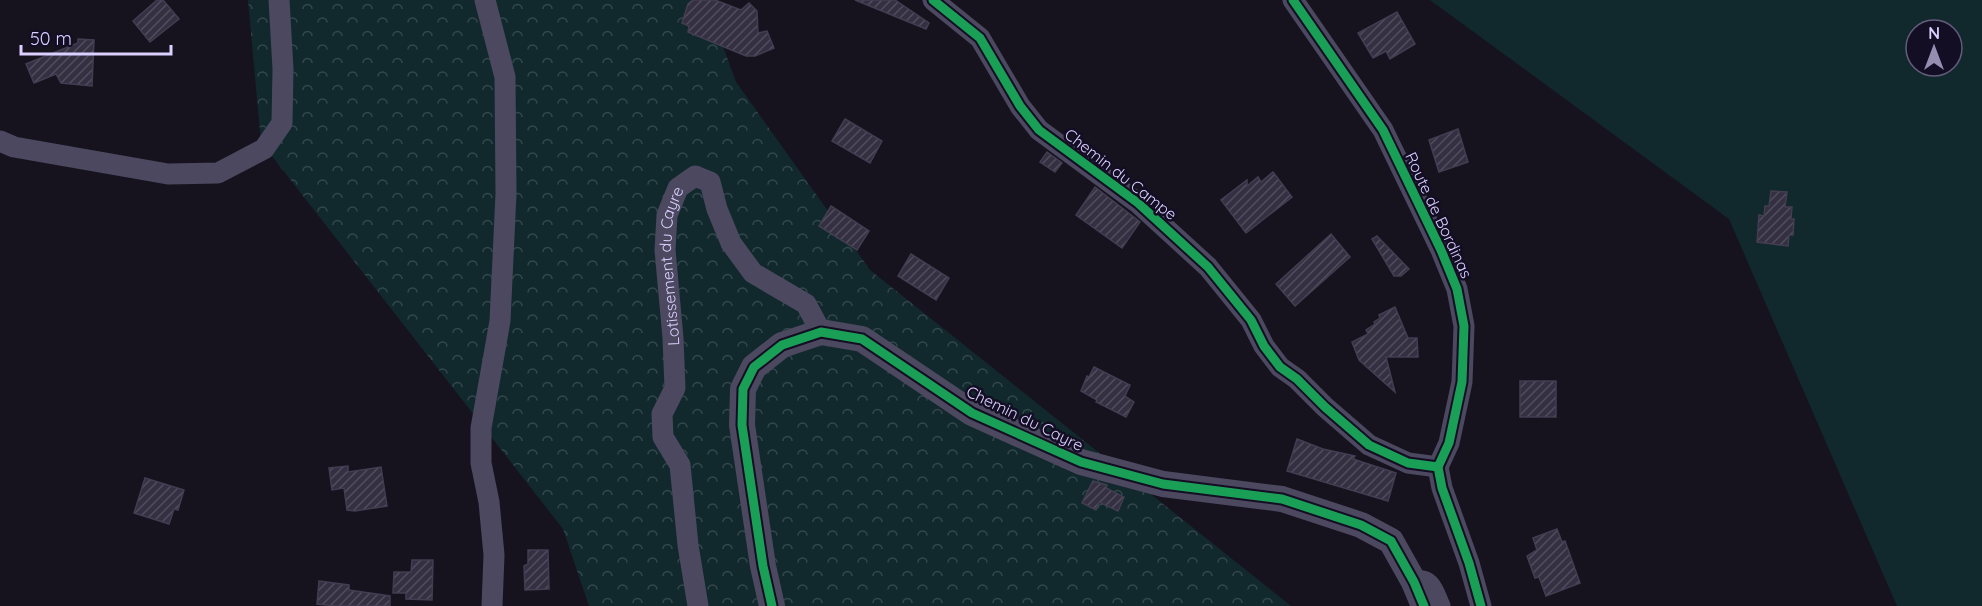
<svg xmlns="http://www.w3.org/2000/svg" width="1982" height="606" viewBox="0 0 1982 606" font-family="Quicksand,sans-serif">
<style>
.green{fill:#11292c;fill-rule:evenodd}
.forest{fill:url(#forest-crowns)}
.building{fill:url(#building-hatch);stroke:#433d52;stroke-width:1.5}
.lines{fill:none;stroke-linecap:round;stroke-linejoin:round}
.minor{stroke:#4c4860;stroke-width:21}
.tertiary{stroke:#4c4860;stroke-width:26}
.cycleway-casing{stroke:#140e24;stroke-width:13}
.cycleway{stroke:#1a9f57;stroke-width:9}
.labels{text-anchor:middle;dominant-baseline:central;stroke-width:5;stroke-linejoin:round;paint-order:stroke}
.street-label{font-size:16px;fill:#dbd0ff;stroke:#140e24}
</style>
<defs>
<pattern id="forest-crowns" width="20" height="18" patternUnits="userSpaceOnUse" patternTransform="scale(1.5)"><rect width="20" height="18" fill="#11292c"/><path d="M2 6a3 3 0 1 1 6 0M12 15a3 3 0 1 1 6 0" fill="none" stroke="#33474c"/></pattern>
<pattern id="building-hatch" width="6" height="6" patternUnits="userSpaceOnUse" patternTransform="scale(1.5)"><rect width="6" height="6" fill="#343041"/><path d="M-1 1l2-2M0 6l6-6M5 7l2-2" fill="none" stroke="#514d5e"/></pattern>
</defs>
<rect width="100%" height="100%" fill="#16131f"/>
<!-- green -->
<path class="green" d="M1430 0H1982V606H1897L1729 219ZM1916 30H1952V66H1916Z"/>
<!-- forest -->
<polygon class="forest" points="248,0 706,0 736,82 870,270 1291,606 589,606 563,529 261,142"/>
<!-- building -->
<g class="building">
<polygon points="157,0 163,0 179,19 150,42 133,21"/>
<polygon points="693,0 715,0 741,10 749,3 757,11 758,33 767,31 774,48 755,56 746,56 688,32 689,26 682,23 688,4"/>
<polygon points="855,0 895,0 929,23 926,29"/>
<polygon points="1397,12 1415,44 1390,59 1386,51 1373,58 1358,33"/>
<polygon points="78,39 94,40 92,86 61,83 56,74 34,83 26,64 78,43"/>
<polygon points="845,119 882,141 870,163 832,141"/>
<polygon points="1458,129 1468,162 1439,172 1429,140"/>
<polygon points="1047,152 1062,163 1055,172 1040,162"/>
<polygon points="1273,172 1292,197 1246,233 1221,200 1247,180 1247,186 1258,177 1261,182"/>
<polygon points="1095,187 1140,222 1122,248 1076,215"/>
<polygon points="1771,191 1787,192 1785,207 1792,207 1791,219 1794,219 1793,235 1789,235 1788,246 1757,242 1759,215 1764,216 1765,206 1769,206"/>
<polygon points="831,206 869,231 857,250 819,226"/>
<polygon points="1331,234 1350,257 1295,306 1276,284"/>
<polygon points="1377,236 1409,269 1401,276 1394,276 1372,239"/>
<polygon points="911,254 949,278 936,300 898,276"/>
<polygon points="1395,307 1408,338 1417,338 1418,357 1386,357 1395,392 1359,360 1352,342 1368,334 1366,330 1375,324 1374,322 1380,318 1379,315"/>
<polygon points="1094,367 1130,385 1125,396 1134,402 1126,417 1096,402 1097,400 1081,391 1087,376 1089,377"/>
<rect x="1520" y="381" width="36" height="36"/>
<polygon points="1297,439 1323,449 1355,456 1353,459 1396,473 1388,501 1287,471"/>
<polygon points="348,466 348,472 381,467 387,506 355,511 347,510 344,488 332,490 329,468"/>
<polygon points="145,478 184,490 178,510 174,509 169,524 134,513"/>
<polygon points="1093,481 1107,485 1106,488 1124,497 1118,511 1099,502 1096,510 1082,503"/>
<polygon points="1557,529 1562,542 1565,541 1580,583 1546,596 1539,577 1535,578 1527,556 1537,550 1533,538"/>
<polygon points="528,550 548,550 549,589 525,590 524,566 528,564"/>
<polygon points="412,560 433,560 432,600 406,599 406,593 393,593 394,572 411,572"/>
<polygon points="319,581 349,585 349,590 390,596 390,606 335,606 317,604"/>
</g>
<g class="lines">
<!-- minor -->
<g class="minor">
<polyline points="485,0 505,77 506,194 500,321 481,428 481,463 489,502 494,555 492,606"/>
<polyline points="933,0 980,38 1020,106 1039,130 1138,203 1208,267 1251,320 1264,346 1280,367 1297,379 1325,407 1369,445 1408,463 1438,467"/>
<polyline points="1293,0 1383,130 1441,250 1457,289 1464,326 1462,382 1449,443 1438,467 1442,488 1469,563 1481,606"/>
<polyline points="0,141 14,147 168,174 218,173 264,149 282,123 283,69 279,0"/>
<path d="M1414 582C1431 576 1434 593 1440 606"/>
<path id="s1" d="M698 606 688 545 680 465 663 437 662 414 675 388 673 338 665 250 667 215 678 188 695 176 710 182 717 209 731 243 753 273 806 304 821 332"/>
</g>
<!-- tertiary -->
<polyline class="tertiary" points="772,606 763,566 742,425 743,389 754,367 782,345 821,332 862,339 972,413 1081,462 1163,484 1282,499 1361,525 1391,541 1414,582 1424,606"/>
<!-- cycleway casing -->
<g class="cycleway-casing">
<g id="cycleway">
<polyline points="933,0 980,38 1020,106 1039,130 1138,203 1208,267 1251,320 1264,346 1280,367 1297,379 1325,407 1369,445 1408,463 1438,467"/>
<polyline points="1293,0 1383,130 1441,250 1457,289 1464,326 1462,382 1449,443 1438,467 1442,488 1469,563 1481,606"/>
<polyline points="772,606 763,566 742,425 743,389 754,367 782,345 821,332 862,339 972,413 1081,462 1163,484 1282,499 1361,525 1391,541 1414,582 1424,606"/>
</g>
</g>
<!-- cycleway -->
<use href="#cycleway" class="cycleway"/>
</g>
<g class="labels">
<!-- street labels -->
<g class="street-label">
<text transform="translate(1121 174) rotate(38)">Chemin du Campe</text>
<text transform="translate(1439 215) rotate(65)">Route de Bordinas</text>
<text stroke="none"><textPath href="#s1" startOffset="350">Lotissement du Cayre</textPath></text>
<text transform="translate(1025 418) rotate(26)">Chemin du Cayre</text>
</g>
</g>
<!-- north arrow -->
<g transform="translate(1934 48)"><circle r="28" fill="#140e24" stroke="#645c7c" stroke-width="1.5"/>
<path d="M0-4.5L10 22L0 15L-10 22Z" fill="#968eb1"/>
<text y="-9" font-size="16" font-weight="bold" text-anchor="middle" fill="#dbd0ff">N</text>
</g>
<!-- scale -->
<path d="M21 45v9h150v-9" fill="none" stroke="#dbd0ff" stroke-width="3"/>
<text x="30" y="45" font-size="18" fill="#dbd0ff" stroke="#140e24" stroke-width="4.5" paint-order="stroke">50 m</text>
</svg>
